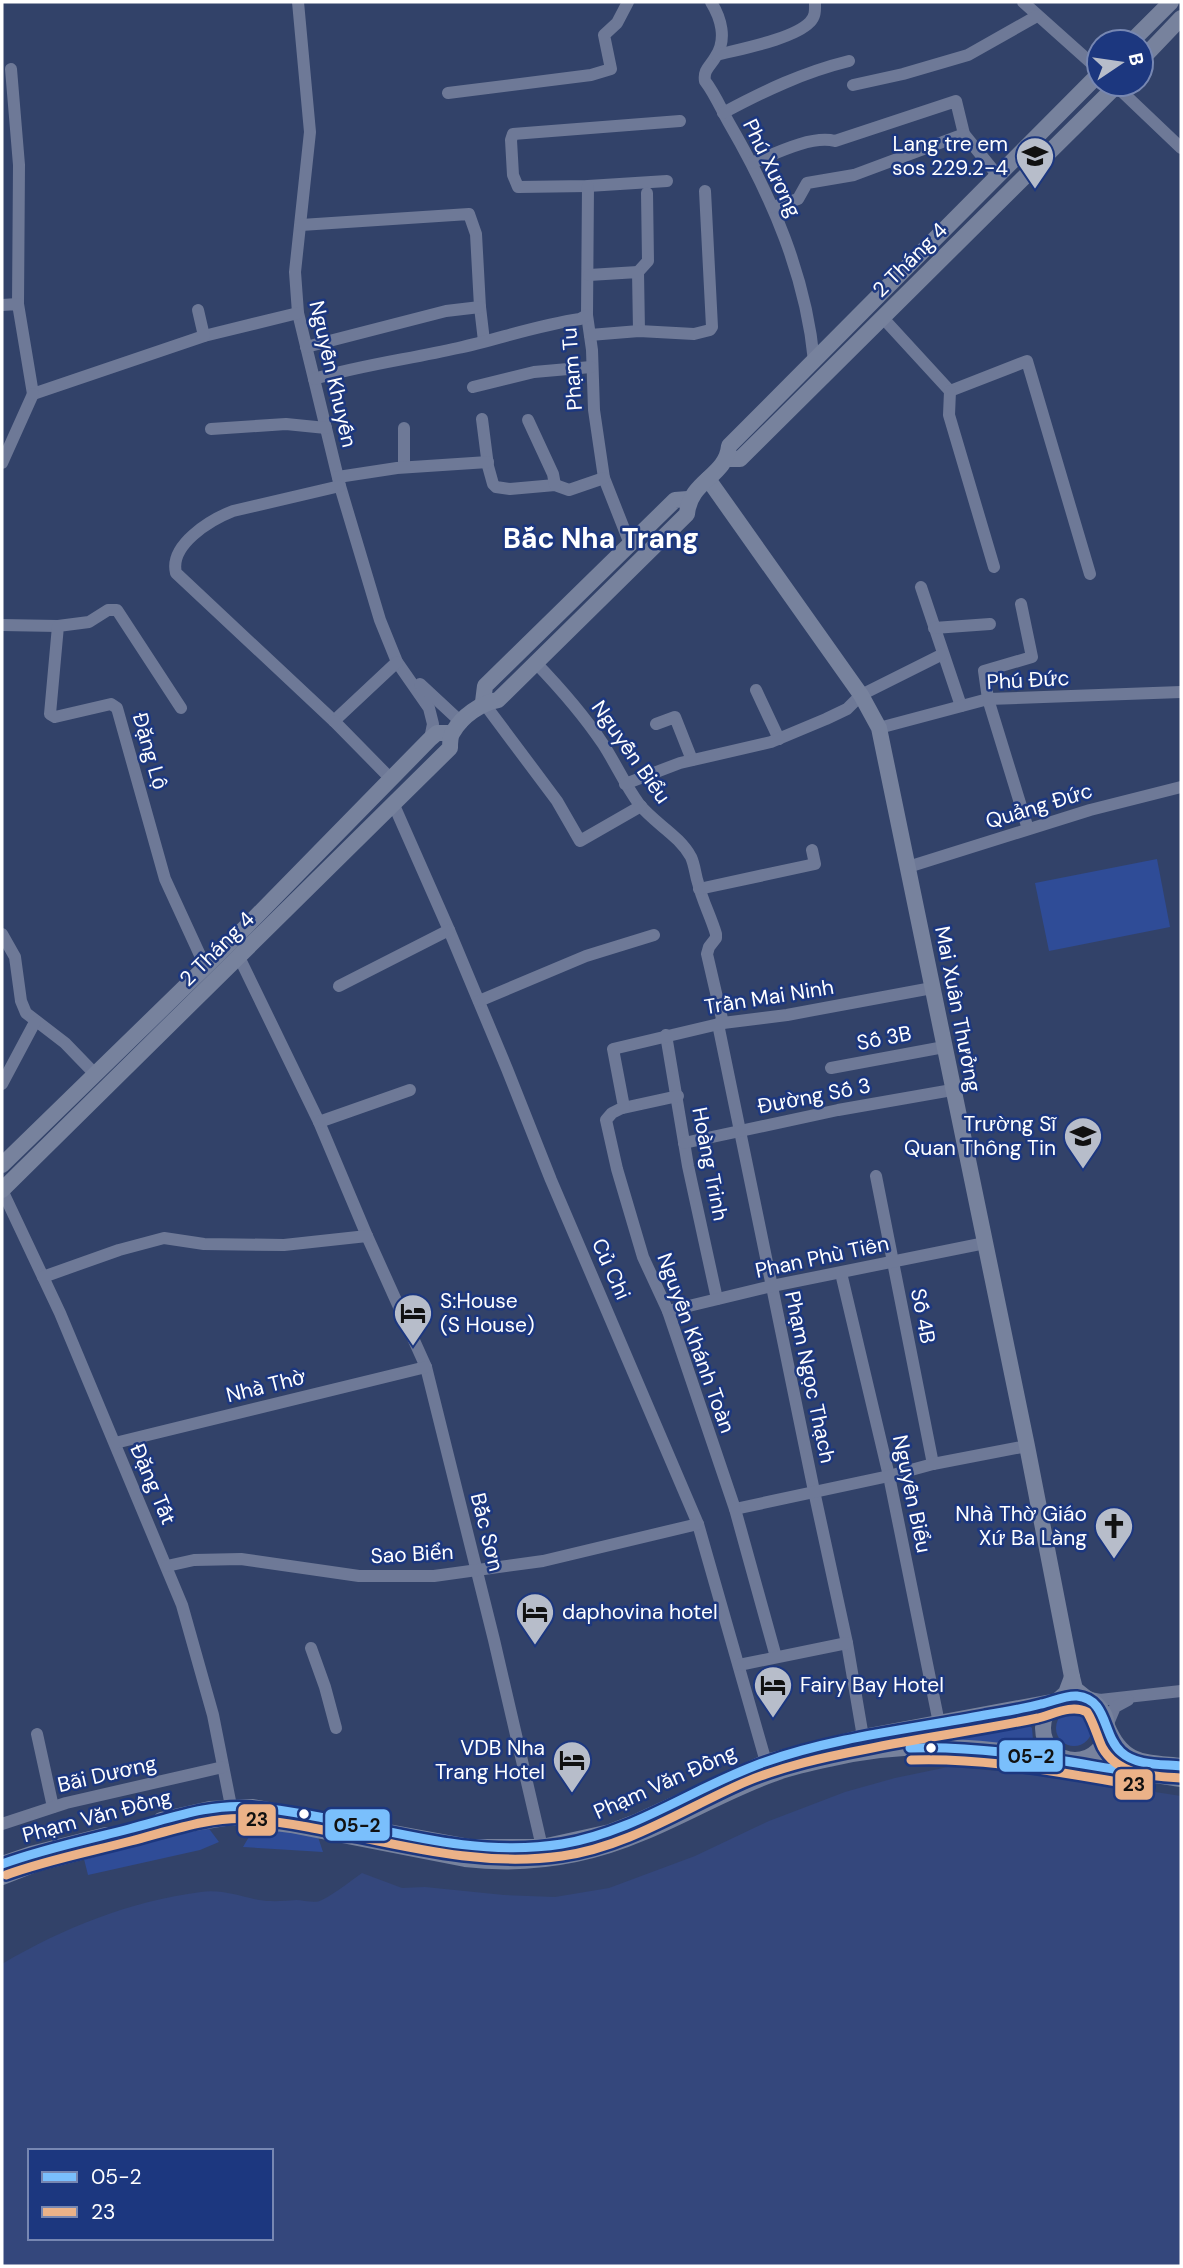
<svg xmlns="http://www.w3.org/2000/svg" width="1183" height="2268" viewBox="0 0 1183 2268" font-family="'DM Sans',sans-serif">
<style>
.green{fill:#2f4c97}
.water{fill:#34477c;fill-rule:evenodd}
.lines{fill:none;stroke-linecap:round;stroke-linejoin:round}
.minor{stroke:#6e7997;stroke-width:12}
.major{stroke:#77829d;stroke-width:16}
.bus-1-casing{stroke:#1c377f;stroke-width:14}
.bus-2-casing{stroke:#1c377f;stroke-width:14}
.bus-1{stroke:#7abffc;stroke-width:9}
.bus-2{stroke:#ebb288;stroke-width:9}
.bus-dot{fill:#fff;stroke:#1c377f;stroke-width:2.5}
.labels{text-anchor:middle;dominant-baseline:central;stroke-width:5;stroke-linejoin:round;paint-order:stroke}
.poi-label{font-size:21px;fill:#fff;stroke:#1c377f;text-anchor:end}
.street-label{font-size:21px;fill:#fff;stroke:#1c377f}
.district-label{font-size:28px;font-weight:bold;fill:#fff;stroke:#1c377f}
.line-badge{stroke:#1c377f;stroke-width:2.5}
.pale-badge-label{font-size:19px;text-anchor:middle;font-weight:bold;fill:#111}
</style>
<rect width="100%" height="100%" fill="#324269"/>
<!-- green -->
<g class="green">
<polygon points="1157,859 1170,927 1049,951 1035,883"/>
<circle cx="1074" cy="1728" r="18"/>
<polygon points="1022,1720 1032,1728 1033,1740 1024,1748 969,1741 930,1740 928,1738 930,1735"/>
<polygon points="252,1823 317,1834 323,1852 243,1847 250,1835"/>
<polygon points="207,1826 219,1842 200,1850 88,1875 83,1855"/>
</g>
<!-- water -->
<path class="water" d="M948 1767C1027 1772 1104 1784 1181 1796V2266H2V1964C63 1928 130 1901 201 1892 221 1889 239 1896 259 1900 272 1902 283 1901 296 1900 304 1900 315 1904 322 1900 336 1893 349 1882 362 1873L402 1888 425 1887 504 1895 555 1897 609 1888 695 1856 769 1821 845 1792 895 1778ZM30 2151H271V2238H30Z"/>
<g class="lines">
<!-- minor -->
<g class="minor">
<polyline points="298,2 310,132 295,272 298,313 340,486 380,620 397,662 429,708 433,724 430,739"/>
<path d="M711 2C721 18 727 39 716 56 711 66 703 69 705 81 715 94 721 109 729 123 772 197 806 276 814 361"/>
<polyline points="1023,2 1099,70"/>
<path d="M717 55C740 49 794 39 810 22 816 16 815 9 815 2"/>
<polyline points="11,69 19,165 18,304"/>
<polyline points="853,85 903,74 968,55 1037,16"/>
<polyline points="1116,86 1181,148"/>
<polyline points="448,93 591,75 611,69 604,35 617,23 628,2"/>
<path d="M723 113C764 91 804 72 849 61"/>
<path d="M752 163C774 154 811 135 835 141L956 101 964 134 998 176"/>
<polyline points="667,181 588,186 518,187 513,175 511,140 513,134 680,121"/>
<polyline points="588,186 587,315 592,350 594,410 604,478 630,544"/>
<polyline points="773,207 798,199 807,183 854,175 964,134"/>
<polyline points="301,225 469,214 476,234 480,307 484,341"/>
<polyline points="638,272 648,261 647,193"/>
<polyline points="589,275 638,272 639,331"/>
<polyline points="2,305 18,304 33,394 204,336 298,313"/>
<polyline points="198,310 204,336"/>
<polyline points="882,317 950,391 1027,361 1090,574"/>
<polyline points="590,335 639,331 694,334 710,330 712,327 705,191"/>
<polyline points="306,347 446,311 480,307"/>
<path d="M314 379C361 365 410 359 458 348 499 339 538 325 580 319L587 315"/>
<polyline points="473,387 534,372 591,367"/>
<polyline points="950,391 949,415 994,567"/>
<polyline points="482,419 488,466 493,484 496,487 510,489 555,485 569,490 604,478"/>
<polyline points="528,420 553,474 555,485"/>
<polyline points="404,428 404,467"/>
<polyline points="211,429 286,424 326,428"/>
<polyline points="2,463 33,394"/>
<polyline points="338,477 397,468 488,462"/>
<path d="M340 486 233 511C210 520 169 545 176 573L334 721 397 662"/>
<polyline points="921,587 961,706"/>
<polyline points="1021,604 1032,657 984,671 988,699 1028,829"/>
<polyline points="2,625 58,626"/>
<polyline points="934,628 990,624"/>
<path d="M535 662C560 688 583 714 603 744 616 764 625 785 639 804 655 824 679 835 691 857 695 866 695 874 698 883 702 900 711 917 716 934V938L709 947 707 954 723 1023"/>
<polyline points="420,684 462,723"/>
<polyline points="756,690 779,739"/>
<polyline points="483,702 557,801 580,841 641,806"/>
<polyline points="181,708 117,610 108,610 89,622 58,626 50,714 55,717 111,704 117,708 165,879 205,966"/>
<polyline points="334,721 391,779"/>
<polyline points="656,724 675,717 692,760"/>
<polyline points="879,728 988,699 1181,692"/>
<polyline points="625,784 680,763 771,742 826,719 847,709 861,695 943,654"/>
<polyline points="393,803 449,930 507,1069 551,1180 698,1524 766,1762"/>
<polyline points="908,867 1090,810 1181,787"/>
<polyline points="699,889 815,864 812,850"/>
<polyline points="2,934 15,957 21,1001 26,1013 65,1043 95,1074"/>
<polyline points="239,957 319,1122 367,1236 426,1367 494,1640 542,1847"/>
<polyline points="339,986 449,930"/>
<polyline points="479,1001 586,956 654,935"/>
<polyline points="718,1024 814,1491 847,1643 863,1737"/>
<polyline points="666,1035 688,1166 717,1299"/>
<polyline points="831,1068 944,1047"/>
<polyline points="2,1084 35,1022"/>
<polyline points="623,1108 678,1096"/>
<polyline points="319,1122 410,1090"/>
<polyline points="684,1143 838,1110 952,1090"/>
<polyline points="876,1176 933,1464"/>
<polyline points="2,1190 60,1313 182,1605 213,1715 231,1806"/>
<polyline points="841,1273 889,1476 939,1723"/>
<polyline points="43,1277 119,1250 164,1238 204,1244 284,1245 367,1236"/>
<polyline points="668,1311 772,1286 985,1243"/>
<polyline points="115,1443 426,1367"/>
<polyline points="735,1509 889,1476 933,1464 1027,1446"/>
<polyline points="167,1566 194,1560 241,1559 359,1576 434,1576 543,1561 698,1524"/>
<polyline points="311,1648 325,1687 336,1728"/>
<polyline points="776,1657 735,1509 668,1311 643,1257 617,1169 606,1120 612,1113 624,1107 613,1049 723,1023 787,1015 932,988"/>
<polyline points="739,1665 847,1643"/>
<polyline points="1085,1697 1100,1700 1181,1691"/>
<polyline points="1107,1726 1115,1707 1128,1700"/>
<polyline points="37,1734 53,1807"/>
<polyline points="2,1824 66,1803 223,1767"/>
</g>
<!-- major -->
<g class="major">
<polyline points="1131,42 1171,2"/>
<polyline points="1141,60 1181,18"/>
<polyline points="728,459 740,459 1118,84"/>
<polyline points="708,479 861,695 879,728 1027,1446 1072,1677 1075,1689 1085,1697"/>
<polyline points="483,702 485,686 675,500 688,499"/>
<polyline points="2,1165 232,941 430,739 437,733 451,733"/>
<path d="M2 1190 450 748C450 743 450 736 453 732 462 716 481 703 498 700L687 514C690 480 726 477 729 446L1099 74"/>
<circle cx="1075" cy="1728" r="32"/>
<path d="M1107 1726C1123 1765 1144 1762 1181 1766"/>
<polyline points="161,1820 210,1809 253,1807 470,1847 542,1847 610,1832 636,1822 766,1762 863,1737 1057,1701 1066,1693 1072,1677"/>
<polyline points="2,1864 31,1854 106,1835"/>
<path d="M2 1877 35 1864 188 1824 231 1817 291 1825 465 1859C525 1866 586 1857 642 1833 686 1815 728 1790 773 1774 791 1767 810 1763 829 1759 952 1729 1060 1762 1181 1779"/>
</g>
<!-- bus-1 casing -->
<g class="bus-1-casing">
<g id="bus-1">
<path d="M910 1748C992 1745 1070 1763 1151 1775"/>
<path d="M2 1864C43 1849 86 1840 129 1829 169 1819 209 1803 252 1807 355 1816 456 1861 562 1844 635 1832 696 1786 765 1762 835 1737 912 1729 985 1715 1004 1712 1022 1709 1041 1704 1052 1702 1065 1695 1077 1696 1108 1699 1102 1735 1121 1752 1136 1766 1162 1764 1181 1766"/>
</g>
</g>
<!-- bus-2 casing -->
<g class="bus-2-casing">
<g id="bus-2">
<path d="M911 1760C992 1757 1069 1775 1149 1787"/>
<path d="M6 1875C47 1860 89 1852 131 1841 170 1831 210 1816 251 1819 356 1829 456 1871 562 1856 627 1847 684 1809 743 1783 783 1766 825 1757 867 1749 924 1737 982 1730 1038 1718 1054 1714 1072 1704 1087 1712 1094 1723 1097 1736 1102 1747 1118 1776 1152 1776 1180 1778"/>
</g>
</g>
<!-- bus-1 -->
<use href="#bus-1" class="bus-1"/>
<!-- bus-2 -->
<use href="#bus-2" class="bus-2"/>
</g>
<!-- icons -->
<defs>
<g id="school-pin" transform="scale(2.0125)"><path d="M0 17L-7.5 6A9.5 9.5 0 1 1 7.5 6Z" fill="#b7bdca" stroke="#1c377f"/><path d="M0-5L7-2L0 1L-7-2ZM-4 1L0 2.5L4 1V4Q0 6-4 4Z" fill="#111"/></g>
<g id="university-pin" transform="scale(2.0125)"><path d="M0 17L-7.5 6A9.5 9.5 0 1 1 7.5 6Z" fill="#b7bdca" stroke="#1c377f"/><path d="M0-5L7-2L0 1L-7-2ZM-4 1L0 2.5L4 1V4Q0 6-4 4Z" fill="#111"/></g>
<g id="hotel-pin" transform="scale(2.0125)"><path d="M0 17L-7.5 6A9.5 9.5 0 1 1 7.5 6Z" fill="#b7bdca" stroke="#1c377f"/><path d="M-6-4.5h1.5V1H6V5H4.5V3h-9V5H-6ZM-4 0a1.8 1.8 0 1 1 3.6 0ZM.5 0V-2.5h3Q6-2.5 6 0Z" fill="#111"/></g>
<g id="church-pin" transform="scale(2.0125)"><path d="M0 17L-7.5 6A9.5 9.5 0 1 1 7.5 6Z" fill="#b7bdca" stroke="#1c377f"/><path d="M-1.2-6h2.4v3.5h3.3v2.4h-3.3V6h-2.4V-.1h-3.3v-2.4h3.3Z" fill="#111"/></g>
</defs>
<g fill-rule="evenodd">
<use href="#school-pin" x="1035" y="156"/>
<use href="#university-pin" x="1083" y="1136"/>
<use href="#hotel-pin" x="413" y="1313"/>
<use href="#church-pin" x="1114" y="1526"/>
<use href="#hotel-pin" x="535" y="1612"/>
<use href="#hotel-pin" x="773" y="1685"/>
<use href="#hotel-pin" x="572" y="1760"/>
</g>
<!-- markers -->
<g class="bus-dot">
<circle cx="931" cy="1748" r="6"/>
<circle cx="304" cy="1814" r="6"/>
</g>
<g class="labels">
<!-- poi labels -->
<g class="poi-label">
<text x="1008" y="144">Lang tre em<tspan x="1008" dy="24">sos 229.2-4</tspan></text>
<text x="1056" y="1124">Trường Sĩ<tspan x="1056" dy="24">Quan Thông Tin</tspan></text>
<text x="440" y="1301" text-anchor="start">S:House<tspan x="440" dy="24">(S House)</tspan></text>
<text x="1087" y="1514">Nhà Thờ Giáo<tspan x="1087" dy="24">Xứ Ba Làng</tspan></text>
<text x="562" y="1612" text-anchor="start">daphovina hotel</text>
<text x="800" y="1685" text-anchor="start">Fairy Bay Hotel</text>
<text x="545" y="1748">VDB Nha<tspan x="545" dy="24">Trang Hotel</tspan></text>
</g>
<!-- street labels -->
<g class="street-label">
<text transform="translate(772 168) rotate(64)">Phú Xương</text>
<text transform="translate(910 260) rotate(-45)">2 Tháng 4</text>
<text transform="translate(572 369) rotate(-94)">Phạm Tu</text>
<text transform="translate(333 374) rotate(77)">Nguyễn Khuyến</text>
<text transform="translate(1028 680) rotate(-3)">Phú Đức</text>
<text transform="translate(150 751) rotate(74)">Đặng Lộ</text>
<text transform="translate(631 752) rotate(55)">Nguyễn Biểu</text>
<text transform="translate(1039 806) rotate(-17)">Quảng Đức</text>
<text transform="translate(217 949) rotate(-45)">2 Tháng 4</text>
<text transform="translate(769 997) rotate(-9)">Trần Mai Ninh</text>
<text transform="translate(958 1009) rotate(79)">Mai Xuân Thưởng</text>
<text transform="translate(884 1038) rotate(-11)">Số 3B</text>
<text transform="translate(814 1096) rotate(-11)">Đường Số 3</text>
<text transform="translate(710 1164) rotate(79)">Hoàng Trinh</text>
<text transform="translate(822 1257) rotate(-12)">Phan Phù Tiên</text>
<text transform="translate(611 1269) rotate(66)">Củ Chi</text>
<text transform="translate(923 1316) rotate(79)">Số 4B</text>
<text transform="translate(696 1343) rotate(70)">Nguyễn Khánh Toàn</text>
<text transform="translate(810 1377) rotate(78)">Phạm Ngọc Thạch</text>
<text transform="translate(266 1386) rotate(-14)">Nhà Thờ</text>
<text transform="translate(153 1484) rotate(67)">Đặng Tất</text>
<text transform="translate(912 1494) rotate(78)">Nguyễn Biểu</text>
<text transform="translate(487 1532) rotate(76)">Bắc Sơn</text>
<text transform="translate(412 1554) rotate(-3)">Sao Biển</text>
<text transform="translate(107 1774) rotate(-13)">Bãi Dương</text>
<text transform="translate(665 1782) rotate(-24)">Phạm Văn Đồng</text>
<text transform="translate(97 1816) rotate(-15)">Phạm Văn Đồng</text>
</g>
<!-- district labels -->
<g class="district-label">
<text x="601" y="538">Bắc Nha Trang</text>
</g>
</g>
<g class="line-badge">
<rect x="998" y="1739" width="66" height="34" rx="7" fill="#7abffc"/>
<rect x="1114" y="1768" width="40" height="33" rx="7" fill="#ebb288"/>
<rect x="237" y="1803" width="40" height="34" rx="7" fill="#ebb288"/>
<rect x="324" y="1808" width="67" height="34" rx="7" fill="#7abffc"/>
</g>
<g class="pale-badge-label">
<text x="1031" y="1763">05-2</text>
<text x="1134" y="1791">23</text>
<text x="257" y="1826">23</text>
<text x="357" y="1832">05-2</text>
</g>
<!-- border -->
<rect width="1183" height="2268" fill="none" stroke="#ffffff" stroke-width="7"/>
<!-- legend -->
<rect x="28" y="2149" width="245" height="91" fill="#1c377f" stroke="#7787b2" stroke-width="2"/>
<rect x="42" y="2172" width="35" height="10" fill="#7abffc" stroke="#7787b2" stroke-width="2"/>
<text x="91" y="2184" font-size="21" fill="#ffffff">05-2</text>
<rect x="42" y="2207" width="35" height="10" fill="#ebb288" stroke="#7787b2" stroke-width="2"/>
<text x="91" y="2219" font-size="21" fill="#ffffff">23</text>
<!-- north arrow -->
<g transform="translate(1120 63) rotate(77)"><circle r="33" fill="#1c377f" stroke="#7787b2" stroke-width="2"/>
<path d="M0-5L12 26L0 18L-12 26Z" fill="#b7bdca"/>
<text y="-10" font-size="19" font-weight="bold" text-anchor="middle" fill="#ffffff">B</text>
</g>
</svg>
